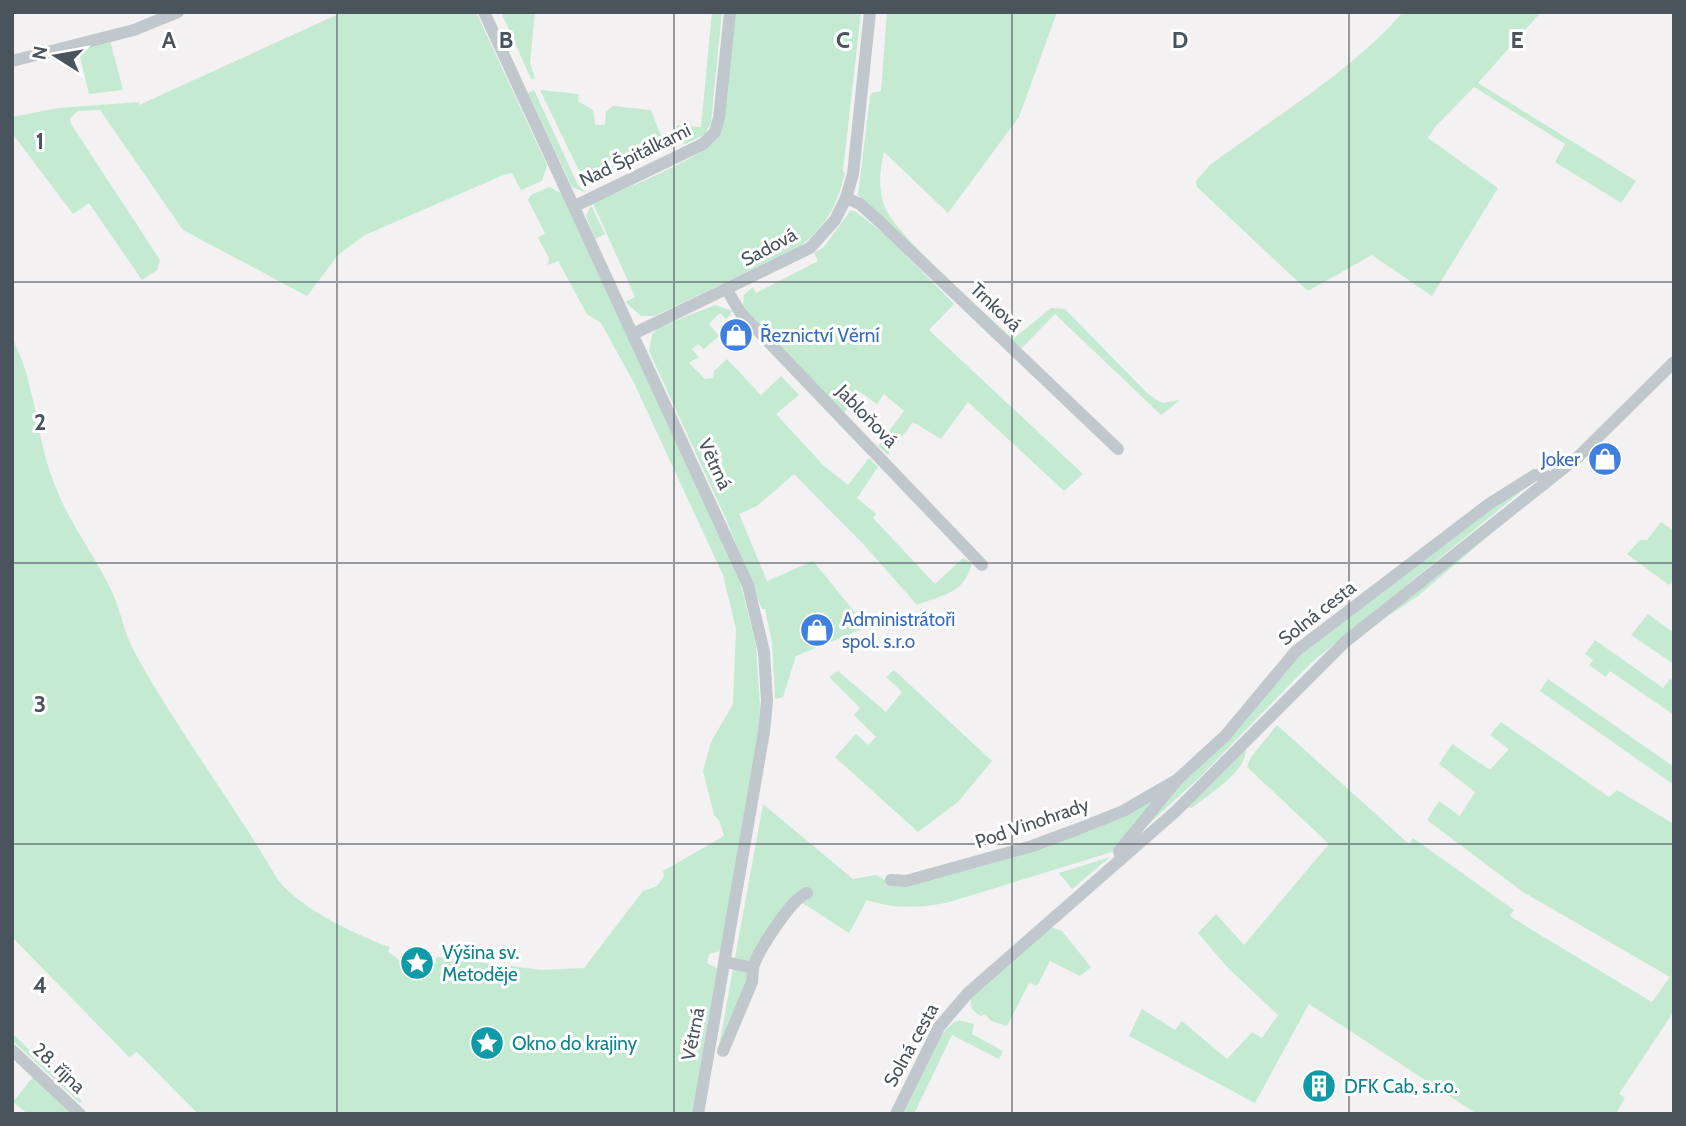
<svg xmlns="http://www.w3.org/2000/svg" width="1686" height="1126" viewBox="0 0 1686 1126" font-family="Cabin,sans-serif">
<style>
.green{fill:#c4ebd2}
.lines{fill:none;stroke-linecap:round;stroke-linejoin:round}
.minor{stroke:#c0c8ce;stroke-width:12}
.grid{fill:none;stroke:#4a545c;stroke-width:2;stroke-opacity:0.55}
.labels{text-anchor:middle;dominant-baseline:central;stroke-width:6;stroke-linejoin:round;paint-order:stroke}
.street-label{font-size:19px;fill:#4a545c;stroke:#fff}
.shop-label{font-size:19px;fill:#366cbe;stroke:#fff;text-anchor:start}
.culture-label{font-size:19px;fill:#0d838f;stroke:#fff;text-anchor:start}
.grid-label{font-size:23px;text-anchor:middle;font-weight:bold;fill:#4a545c;stroke:#fff;stroke-width:6;stroke-linejoin:round;paint-order:stroke}
</style>
<rect width="100%" height="100%" fill="#f3f1f1"/>
<!-- green -->
<g class="green">
<polygon points="343,12 476,12 547,165 542,181 521,190 512,173 501,176 365,235 338,255 307,296 183,230 100,110 78,111 70,118 71,124 160,260 157,270 142,280 89,203 73,214 12,133 12,117 58,108 139,102 139,105"/>
<polygon points="501,12 535,12 530,63 535,78 531,79"/>
<polygon points="712,12 722,12 711,123 704,135 685,144 675,136 677,125 701,127"/>
<path d="M734 12H861L843 171 845 173C837 206 825 229 796 249L654 316H641L625 302 635 297 593 203C625 188 701 160 721 134Z"/>
<path d="M887 12H1057L1019 117 948 213 884 152C880 169 878 188 884 205 895 236 986 313 1013 339L1051 308 1065 309 1148 394 1162 403 1180 400 1161 415 1055 314 1019 351 858 195 870 97 872 93 881 91Z"/>
<path d="M1403 12H1541L1478 83 1636 181 1621 203 1555 162 1565 144 1474 87 1435 127 1428 138 1498 188 1432 296 1372 255 1308 291 1197 187 1196 181 1210 165C1273 118 1351 72 1403 12Z"/>
<polygon points="110,40 123,90 89,94 78,48"/>
<polygon points="534,90 578,185 586,193 572,187 528,93"/>
<polygon points="540,90 579,94 578,101 593,110 595,125 605,125 606,112 613,106 651,110 664,143 584,181"/>
<path d="M549 187 561 193 740 581 756 646 760 705 759 730 721 951 709 954 707 963 717 968 692 1114H198L137 1052 129 1057 12 937V338C36 383 35 433 53 480 67 521 94 553 112 592 121 611 124 633 134 651 176 728 231 800 275 875 292 905 358 936 390 947L388 952 425 978 436 962V957L542 970 584 968 643 891 657 886 664 876 663 871 724 836 719 820 714 815 703 771 711 742 733 704 736 629 723 575 634 383 601 323 587 314 558 261 548 265 549 258 538 238 545 233 528 200 531 195Z"/>
<polygon points="591,205 605,234 595,239 586,216"/>
<polygon points="850,211 855,211 888,237 954,304 929,330 1083,474 1064,491 968,402 941,439 913,422 888,455 878,446 904,411 884,394 877,404 860,392 844,413 743,306 744,295 753,287 756,293 818,261 814,253 824,247"/>
<path d="M715 305 733 311 726 319 720 313 709 324 719 336 704 349 698 344 692 349 699 357 689 363 705 379 713 378 714 371 727 359 761 395 781 376 799 395 776 414 824 466 848 485 869 458 878 467 857 498 876 514 873 518 935 584 963 558 972 563C964 594 944 594 917 605L866 547 794 474 757 506 739 514 767 581 813 561 867 627 796 656 783 697 775 699 772 642 765 609H762L726 519 649 351 652 335 659 327Z"/>
<polygon points="1539,477 1311,663 1200,777 1129,842 1291,659 1493,503"/>
<polygon points="1520,509 1418,596 1379,622"/>
<polygon points="1661,522 1674,531 1674,579 1669,585 1627,554 1640,540 1647,540"/>
<polygon points="1648,614 1674,633 1674,664 1631,635"/>
<polygon points="1595,640 1663,688 1670,679 1674,681 1674,715 1610,671 1606,677 1589,665 1593,660 1585,654"/>
<polygon points="894,670 992,761 958,802 918,832 835,757 856,734 868,745 876,737 854,715 860,708 829,677 838,671 886,712 902,692 886,677"/>
<polygon points="1548,679 1674,767 1674,785 1540,691"/>
<polygon points="1501,722 1609,797 1617,790 1674,824 1674,1011 1619,1094 1625,1098 1616,1114 1477,1114 1309,1004 1255,1103 1129,1036 1142,1009 1175,1030 1182,1021 1227,1059 1252,1032 1262,1038 1278,1015 1228,968 1198,933 1216,914 1244,945 1329,844 1247,767 1251,757 1277,725 1409,844 1413,838 1514,910 1510,916 1527,927 1652,1002 1670,977 1523,892 1427,820 1439,801 1460,816 1475,792 1439,764 1452,744 1490,770 1509,749 1490,735"/>
<path d="M1246 748C1247 772 1209 794 1192 808L1187 807Z"/>
<path d="M1168 788 1112 852 946 903C918 908 894 909 867 900L849 933 801 902 808 893 797 892 751 958 748 983 718 1051 763 804 853 879 876 875 895 886 1028 847Z"/>
<polygon points="1110,857 1072,889 1059,873"/>
<path d="M1051 927 1062 931 1091 967 1080 976 1050 961 1037 986 1029 983 1007 1026 991 1021 985 1014 981 1016C972 1011 970 1007 971 997Z"/>
<path d="M959 1020 974 1024 972 1034 1003 1051 999 1059 952 1035 914 1114H901C913 1091 936 1028 959 1020Z"/>
<polygon points="12,1033 82,1101 80,1103 12,1040"/>
<polygon points="33,1077 72,1114 28,1114 13,1102"/>
</g>
<g class="lines">
<!-- minor -->
<g class="minor">
<polyline points="484,12 748,585 764,652 767,701 764,732 698,1114"/>
<polyline points="12,61 134,30 178,12"/>
<polyline points="846,198 860,204 881,223 1118,449"/>
<polyline points="575,206 703,144 715,132 719,118 730,12"/>
<polyline points="727,290 740,312 982,565"/>
<polyline points="633,334 810,248 835,220 846,198 853,174 870,12"/>
<polyline points="1121,859 1119,851 1178,779 1225,736 1296,651 1489,504 1535,475 1552,477"/>
<polyline points="891,880 906,881 1032,846 1078,829 1123,811 1175,781"/>
<path d="M726 962 753 968C757 952 792 898 807 893"/>
<polyline points="12,1050 80,1114"/>
<polyline points="723,1051 752,982 753,968"/>
<polyline points="896,1114 939,1027 968,993 1176,811 1345,642 1579,456 1674,362"/>
</g>
</g>
<!-- grid -->
<path class="grid" d="M337 12V1114M674 12V1114M1012 12V1114M1349 12V1114M12 282H1674M12 563H1674M12 844H1674"/>
<!-- icons -->
<defs>
<g id="shop-disc" transform="scale(1.75)"><circle r="9.5" fill="#3f7fe0" stroke="#fff"/><path d="M-5-2.5h2.3a2.7 3.5 0 0 1 5.4 0H5L5.5 6h-11ZM-1.5-2.5h3a1.5 2.3 0 0 0-3 0Z" fill="#fff"/></g>
<g id="sight-disc" transform="scale(1.75)"><circle r="9.5" fill="#0f9aa8" stroke="#fff"/><path d="M0-6L1.8-2.2L6-1.7L2.9 1.2L3.7 5.4L0 3.3L-3.7 5.4L-2.9 1.2L-6-1.7L-1.8-2.2Z" fill="#fff"/></g>
<g id="building-disc" transform="scale(1.75)"><circle r="9.5" fill="#0f9aa8" stroke="#fff"/><path d="M-4-6H4V6H1V3H-1V6H-4ZM-2.5-4.3h1.7v1.8h-1.7ZM.8-4.3h1.7v1.8H.8ZM-2.5-1h1.7V.8h-1.7ZM.8-1h1.7V.8H.8Z" fill="#fff"/></g>
</defs>
<g fill-rule="evenodd">
<use href="#shop-disc" x="736" y="335"/>
<use href="#shop-disc" x="1605" y="459"/>
<use href="#shop-disc" x="817" y="630"/>
<use href="#sight-disc" x="417" y="963"/>
<use href="#sight-disc" x="487" y="1043"/>
<use href="#building-disc" x="1319" y="1086"/>
</g>
<g class="labels">
<!-- street labels -->
<g class="street-label">
<text transform="translate(635 155) rotate(-26)">Nad Špitálkami</text>
<text transform="translate(769 247) rotate(-28)">Sadová</text>
<text transform="translate(996 307) rotate(43)">Trnková</text>
<text transform="translate(867 416) rotate(46)">Jabloňová</text>
<text transform="translate(715 464) rotate(65)">Větrná</text>
<text transform="translate(1317 613) rotate(-38)">Solná cesta</text>
<text transform="translate(1032 823) rotate(-19)">Pod Vinohrady</text>
<text transform="translate(693 1034) rotate(-79)">Větrná</text>
<text transform="translate(911 1045) rotate(-61)">Solná cesta</text>
<text transform="translate(59 1068) rotate(43)">28. října</text>
</g>
<!-- shop labels -->
<g class="shop-label">
<text x="760" y="335">Řeznictví Věrní</text>
<text x="1580" y="459" text-anchor="end">Joker</text>
<text x="842" y="619">Administrátoři<tspan x="842" dy="22">spol. s.r.o</tspan></text>
</g>
<!-- culture labels -->
<g class="culture-label">
<text x="442" y="952">Výšina sv.<tspan x="442" dy="22">Metoděje</tspan></text>
<text x="512" y="1043">Okno do krajiny</text>
<text x="1344" y="1086">DFK Cab, s.r.o.</text>
</g>
</g>
<g class="grid-label">
<text x="169" y="48">A</text>
<text x="506" y="48">B</text>
<text x="843" y="48">C</text>
<text x="1180" y="48">D</text>
<text x="1517" y="48">E</text>
<text x="40" y="149">1</text>
<text x="40" y="430">2</text>
<text x="40" y="712">3</text>
<text x="40" y="993">4</text>
</g>
<!-- border -->
<rect width="1686" height="1126" fill="none" stroke="#4a545c" stroke-width="28"/>
<!-- north arrow -->
<g transform="translate(56 56) rotate(281)" stroke="#ffffff" stroke-width="5" paint-order="stroke">
<path d="M0-5L12 26L0 18L-12 26Z" fill="#4a545c"/>
<text y="-10" font-size="19" font-weight="bold" text-anchor="middle" fill="#4a545c">N</text>
</g>
</svg>
